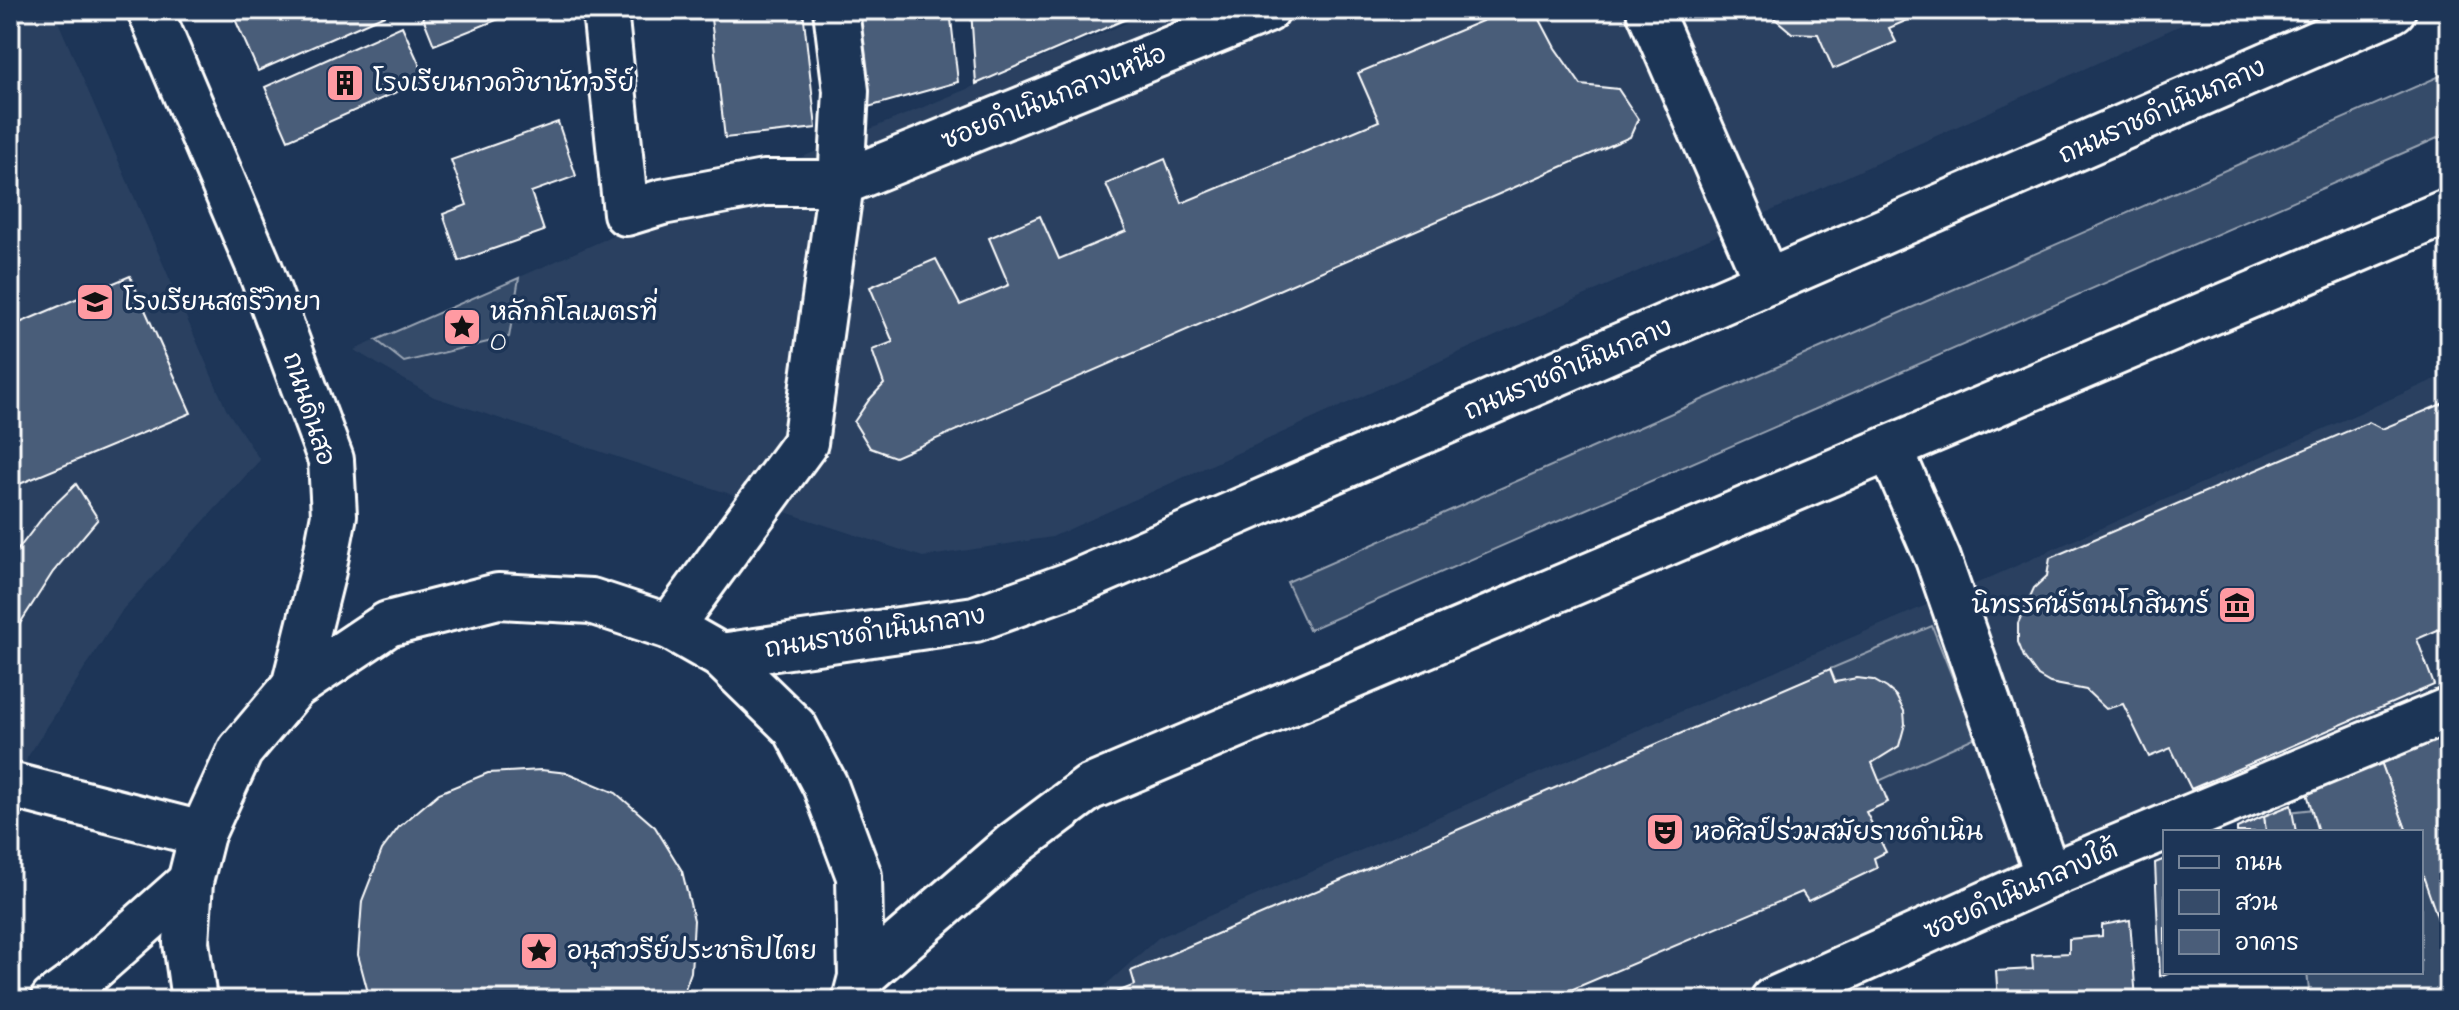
<svg xmlns="http://www.w3.org/2000/svg" width="2459" height="1010" viewBox="0 0 2459 1010" font-family="'Architects Daughter','Playpen Sans Thai',sans-serif">
<style>
.built{fill:#2a4161}
.green{fill:#364b69;stroke:#9aa5b4;stroke-width:2}
.building{fill:#4a5d79;stroke:#fff;stroke-width:2}
.lines{fill:none;stroke-linecap:round;stroke-linejoin:round}
.minor-casing{stroke:#fff;stroke-width:50}
.major-casing{stroke:#fff;stroke-width:50}
.minor{stroke:#1d3557;stroke-width:44}
.major{stroke:#1d3557;stroke-width:44}
.labels{text-anchor:middle;dominant-baseline:central;stroke-width:7;stroke-linejoin:round;paint-order:stroke}
.poi-label{font-size:26px;fill:#fff;stroke:#1d3557;text-anchor:start}
.street-label{font-size:26px;fill:#fff;stroke:#1d3557}
</style>
<rect width="100%" height="100%" fill="#1d3557"/>
<filter id="ink" filterUnits="userSpaceOnUse"><feTurbulence type="fractalNoise" baseFrequency=".0125" numOctaves="2"/><feDisplacementMap in="SourceGraphic" scale="16" xChannelSelector="R" yChannelSelector="G"/><feConvolveMatrix kernelMatrix="1 2 1 2 8 2 1 2 1" color-interpolation-filters="sRGB"/></filter>
<g filter="url(#ink)">
<!-- built -->
<g class="built">
<polygon points="10,10 53,10 226,409 260,460 123,609 27,758 14,836 10,837"/>
<polygon points="1158,10 2214,10 1052,537 923,557 434,397 354,350 631,228"/>
<polygon points="2449,373 2449,690 2022,866 1729,1000 1089,1000 1158,938 1989,578"/>
</g>
<!-- green -->
<g class="green">
<polygon points="2449,72 2449,133 1309,630 1287,582"/>
<polygon points="519,278 509,337 404,362 376,340"/>
<polygon points="1932,626 1976,737 1879,781 1830,669"/>
<polygon points="2422,797 2449,865 2449,1000 2310,1000 2307,972 2421,972 2421,832 2291,832 2288,812"/>
</g>
<!-- building -->
<g class="building">
<polygon points="231,10 396,10 258,71"/>
<polygon points="420,10 495,10 499,19 434,45"/>
<polygon points="710,10 803,10 816,128 725,138"/>
<polygon points="852,10 950,10 958,82 861,109"/>
<polygon points="971,10 1147,10 976,84"/>
<polygon points="1508,10 1535,10 1555,48 1581,85 1618,89 1638,119 1630,137 895,457 870,448 854,422 869,400 884,384 872,350 893,342 870,287 936,259 960,305 1009,285 989,238 1040,216 1059,259 1126,231 1106,184 1165,159 1182,203 1379,121 1358,73"/>
<polygon points="1773,10 1931,10 1889,28 1896,42 1833,69 1818,34 1792,33 1773,17"/>
<polygon points="402,26 426,79 288,140 265,87"/>
<polygon points="558,122 576,176 531,192 544,231 459,261 443,214 467,205 451,160"/>
<polygon points="130,276 191,413 10,488 10,327"/>
<polygon points="2449,401 2449,625 2417,639 2434,685 2191,789 2171,748 2149,757 2123,704 2106,709 2086,690 2050,683 2038,676 2024,657 2018,642 2018,623 2034,588 2047,576 2050,558 2369,422 2382,429"/>
<polygon points="76,484 98,519 53,572 10,639 10,560 46,513"/>
<polygon points="1830,669 1835,682 1857,678 1873,680 1887,688 1896,696 1904,711 1905,724 1899,746 1872,763 1888,802 1866,812 1886,852 1874,858 1877,868 1808,901 1802,892 1547,1000 1110,1000 1117,992 1135,985 1131,971"/>
<polygon points="2434,739 2449,747 2449,951 2421,870 2421,832 2407,832 2381,762"/>
<polygon points="2381,762 2407,832 2318,832 2307,793"/>
<polygon points="541,770 568,773 616,793 655,827 682,871 694,920 691,972 681,1000 370,1000 358,955 362,901 382,850 399,827 439,793 488,773"/>
<polygon points="2291,805 2296,832 2266,832 2264,816"/>
<polygon points="2264,816 2266,832 2237,832 2237,828"/>
<polygon points="2165,859 2165,972 2170,972 2160,976 2155,863"/>
<polygon points="2130,920 2136,1000 1998,1000 1996,971 2033,969 2032,955 2069,953 2069,939 2102,936 2102,925"/>
</g>
<g class="lines">
<!-- minor casing -->
<g class="minor-casing">
<g id="minor">
<polyline points="605,10 626,213 662,202 764,183 841,183 1267,10"/>
<polyline points="1649,10 1767,282"/>
<polyline points="1890,448 1938,559 2048,876"/>
<polyline points="670,627 805,443 841,183 846,91 836,10"/>
<polyline points="10,785 202,834"/>
<polyline points="1773,1000 2048,876 2449,710"/>
</g>
</g>
<!-- major casing -->
<g class="major-casing">
<g id="major">
<polyline points="150,10 260,269 331,460 334,515 323,571 294,687"/>
<polyline points="721,656 975,619 1072,584 2393,10"/>
<polyline points="861,977 1013,845 1089,788 2449,211"/>
<polyline points="53,1000 75,984 190,882"/>
<polyline points="194,1000 186,942 190,882 202,834 240,751 294,687 388,624 498,596 591,601 670,627 721,656 795,728 825,785 859,876 861,977 856,996"/>
</g>
</g>
<!-- minor -->
<use href="#minor" class="minor"/>
<!-- major -->
<use href="#major" class="major"/>
</g>
</g>
<!-- icons -->
<defs>
<g id="building-square" transform="scale(2)"><rect x="-9" y="-9" width="18" height="18" rx="4" fill="#ff9aa2" stroke="#1d3557"/><path d="M-4-6H4V6H1V3H-1V6H-4ZM-2.5-4.3h1.7v1.8h-1.7ZM.8-4.3h1.7v1.8H.8ZM-2.5-1h1.7V.8h-1.7ZM.8-1h1.7V.8H.8Z" fill="#111"/></g>
<g id="school-square" transform="scale(2)"><rect x="-9" y="-9" width="18" height="18" rx="4" fill="#ff9aa2" stroke="#1d3557"/><path d="M0-5L7-2L0 1L-7-2ZM-4 1L0 2.5L4 1V4Q0 6-4 4Z" fill="#111"/></g>
<g id="sight-square" transform="scale(2)"><rect x="-9" y="-9" width="18" height="18" rx="4" fill="#ff9aa2" stroke="#1d3557"/><path d="M0-6L1.8-2.2L6-1.7L2.9 1.2L3.7 5.4L0 3.3L-3.7 5.4L-2.9 1.2L-6-1.7L-1.8-2.2Z" fill="#111"/></g>
<g id="museum-square" transform="scale(2)"><rect x="-9" y="-9" width="18" height="18" rx="4" fill="#ff9aa2" stroke="#1d3557"/><path d="M0-6L6-3V-2H-6V-3ZM-5-1h2V3h-2ZM-1-1h2V3h-2ZM3-1h2V3H3ZM-6 4H6V6H-6Z" fill="#111"/></g>
<g id="theatre-square" transform="scale(2)"><rect x="-9" y="-9" width="18" height="18" rx="4" fill="#ff9aa2" stroke="#1d3557"/><path d="M-5-5.5Q0-4 5-5.5V0Q5 5 0 6Q-5 5-5 0ZM-3.3-2.5H-1v1.5H-3.3ZM1-2.5H3.3v1.5H1ZM-2.8 1Q0 5.5 2.8 1Z" fill="#111"/></g>
</defs>
<g fill-rule="evenodd">
<use href="#building-square" x="345" y="83"/>
<use href="#school-square" x="95" y="302"/>
<use href="#sight-square" x="462" y="327"/>
<use href="#museum-square" x="2237" y="605"/>
<use href="#theatre-square" x="1665" y="832"/>
<use href="#sight-square" x="539" y="951"/>
</g>
<g class="labels">
<!-- poi labels -->
<g class="poi-label">
<text x="373" y="83">โรงเรียนกวดวิชานัทจรีย์</text>
<text x="123" y="302">โรงเรียนสตรีวิทยา</text>
<text x="490" y="312">หลักกิโลเมตรที่<tspan x="490" dy="30">0</tspan></text>
<text x="2209" y="605" text-anchor="end">นิทรรศน์รัตนโกสินทร์</text>
<text x="1693" y="832">หอศิลป์ร่วมสมัยราชดำเนิน</text>
<text x="567" y="951">อนุสาวรีย์ประชาธิปไตย</text>
</g>
<!-- street labels -->
<g class="street-label">
<text transform="translate(1054 97) rotate(-22)">ซอยดำเนินกลางเหนือ</text>
<text transform="translate(2162 111) rotate(-24)">ถนนราชดำเนินกลาง</text>
<text transform="translate(1568 369) rotate(-23)">ถนนราชดำเนินกลาง</text>
<text transform="translate(309 409) rotate(72)">ถนนดินสอ</text>
<text transform="translate(875 632) rotate(-9)">ถนนราชดำเนินกลาง</text>
<text transform="translate(2021 890) rotate(-24)">ซอยดำเนินกลางใต้</text>
</g>
</g>
<!-- margin -->
<rect width="2459" height="1010" fill="none" stroke="#1d3557" stroke-width="40"/>
<rect x="20" y="20" width="2419" height="970" fill="none" stroke="#fff" stroke-width="3" filter="url(#ink)"/>
<!-- legend -->
<rect x="2163" y="830" width="260" height="144" fill="#1d3557" stroke="#77869a" stroke-width="2"/>
<rect x="2179" y="856" width="40" height="12" fill="#1d3557" stroke="#77869a" stroke-width="2"/>
<text x="2235" y="870" font-size="24" fill="#ffffff">ถนน</text>
<rect x="2179" y="890" width="40" height="24" fill="#364b69" stroke="#77869a" stroke-width="2"/>
<text x="2235" y="910" font-size="24" fill="#ffffff">สวน</text>
<rect x="2179" y="930" width="40" height="24" fill="#4a5d79" stroke="#77869a" stroke-width="2"/>
<text x="2235" y="950" font-size="24" fill="#ffffff">อาคาร</text>
</svg>
